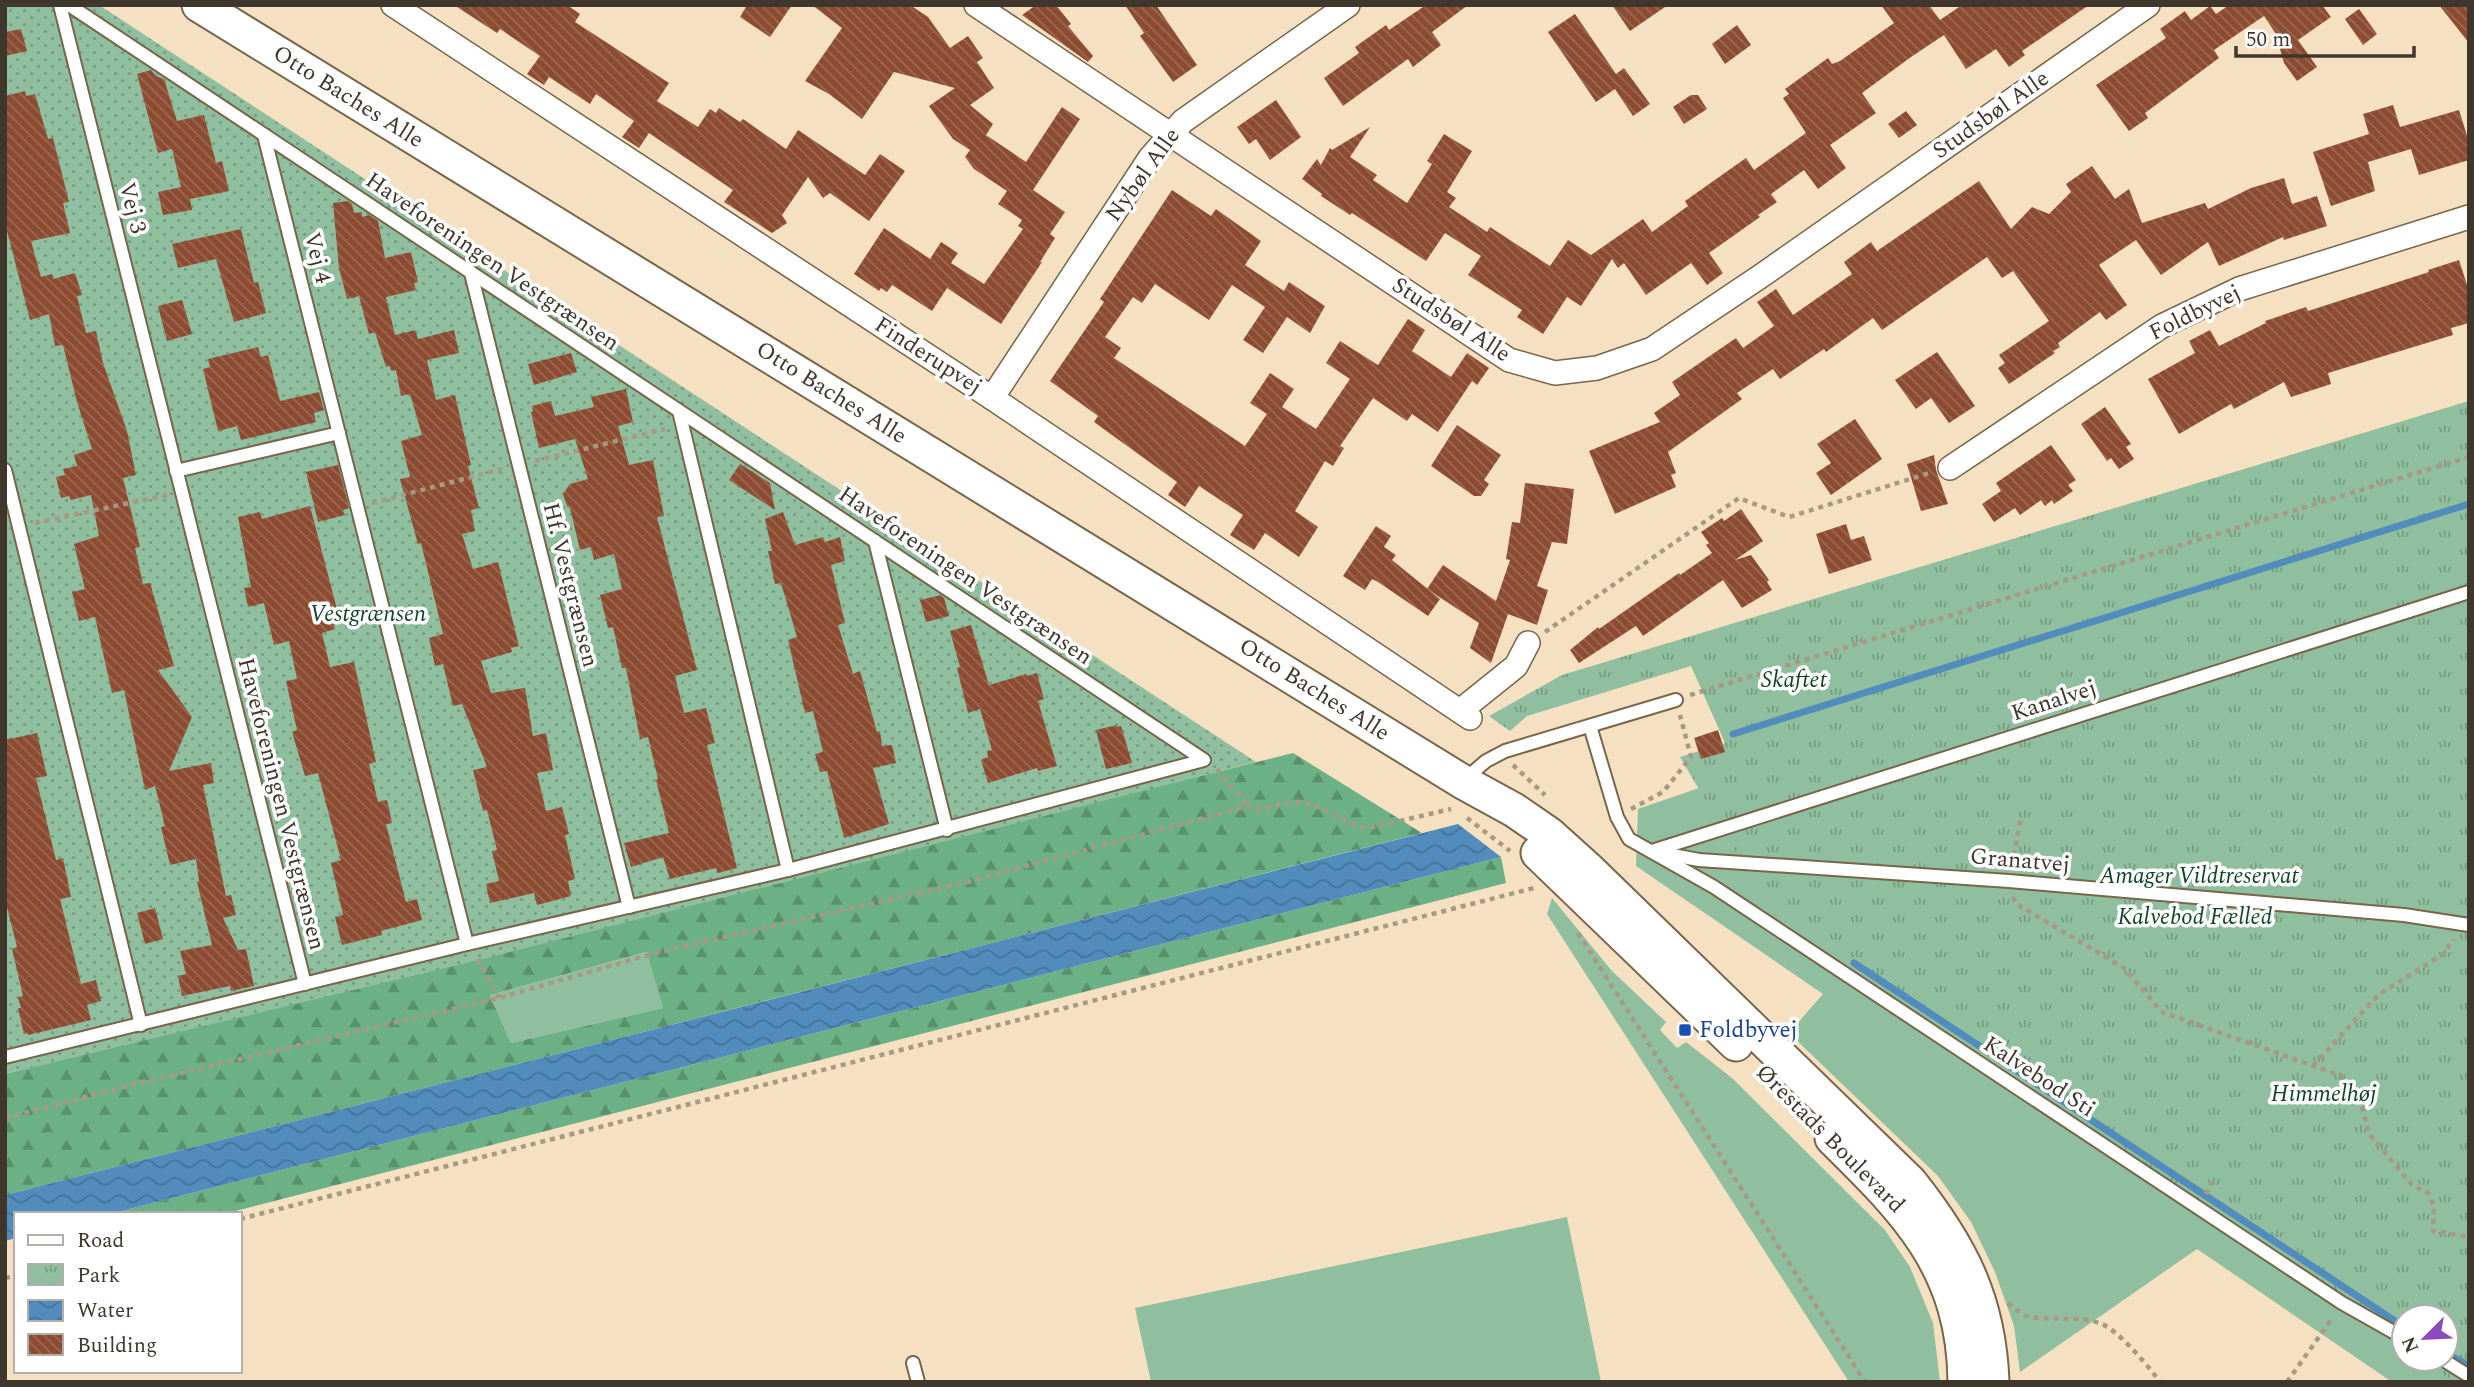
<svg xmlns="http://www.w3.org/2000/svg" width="2474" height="1387" viewBox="0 0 2474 1387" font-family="Spectral,serif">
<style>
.grass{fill:#8fbf9f;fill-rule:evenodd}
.forest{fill:url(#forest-firs);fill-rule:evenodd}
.park{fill:url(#park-tufts)}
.garden{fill:url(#garden-dots)}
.water{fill:url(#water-waves)}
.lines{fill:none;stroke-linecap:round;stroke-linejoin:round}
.stream{stroke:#518cbc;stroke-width:7}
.building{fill:url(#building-back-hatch)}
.lane-casing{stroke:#77664a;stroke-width:16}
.street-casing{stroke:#77664a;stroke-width:26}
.secondary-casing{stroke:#77664a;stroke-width:37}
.path{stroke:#a89982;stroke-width:4.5;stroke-dasharray:5 5;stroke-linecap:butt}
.lane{stroke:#fff;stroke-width:12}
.street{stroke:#fff;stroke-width:23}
.secondary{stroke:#fff;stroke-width:33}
.transit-dot{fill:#1a4fb4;stroke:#fff;stroke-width:2.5}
.labels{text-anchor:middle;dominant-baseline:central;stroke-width:7;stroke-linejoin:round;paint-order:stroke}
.street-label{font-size:23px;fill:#3f372b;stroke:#fff}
.park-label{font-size:23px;font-style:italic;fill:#0e4427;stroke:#fff}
.transit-label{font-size:23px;fill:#164399;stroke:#fff;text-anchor:start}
</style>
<defs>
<pattern id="forest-firs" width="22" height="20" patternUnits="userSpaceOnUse" patternTransform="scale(1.75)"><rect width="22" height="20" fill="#6cb185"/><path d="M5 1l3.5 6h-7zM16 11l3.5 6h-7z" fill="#5a916d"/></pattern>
<pattern id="park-tufts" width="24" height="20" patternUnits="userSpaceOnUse" patternTransform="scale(1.75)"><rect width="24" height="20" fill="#8fbf9f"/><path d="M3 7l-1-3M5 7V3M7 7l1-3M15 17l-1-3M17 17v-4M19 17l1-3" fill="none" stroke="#769c82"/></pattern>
<pattern id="garden-dots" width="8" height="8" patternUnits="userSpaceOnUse" patternTransform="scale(1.75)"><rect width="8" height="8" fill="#8fbf9f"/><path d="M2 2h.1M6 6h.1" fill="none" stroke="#769c82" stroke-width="1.8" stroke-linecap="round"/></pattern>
<pattern id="water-waves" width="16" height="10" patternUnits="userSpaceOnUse" patternTransform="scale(1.75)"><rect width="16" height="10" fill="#518cbc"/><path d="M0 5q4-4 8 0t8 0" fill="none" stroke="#457399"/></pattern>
<pattern id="building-back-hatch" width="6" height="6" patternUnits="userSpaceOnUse" patternTransform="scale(1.75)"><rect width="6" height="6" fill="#8d4c31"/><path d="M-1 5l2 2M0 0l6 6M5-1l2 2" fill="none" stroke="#9b6a54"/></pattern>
</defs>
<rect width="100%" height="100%" fill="#f5e1c2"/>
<!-- grass -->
<g class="grass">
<path d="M2469 546V1382H2392L2197 1249 2020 1372 2014 1326 1995 1272 1971 1222 1938 1176 1789 1033 1823 994 1636 866 1638 809 1763 766ZM2404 1317H2446V1359H2404Z"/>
<polygon points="1552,898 1612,971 1666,1022 1660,1030 1677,1048 1686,1042 1732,1078 1885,1230 1910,1267 1933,1323 1940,1382 1849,1382 1547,914"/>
<polygon points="648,952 663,1008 511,1043 490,995"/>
<polygon points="1567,1217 1601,1382 1151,1382 1135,1308"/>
</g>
<!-- forest -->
<g class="forest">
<path d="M1293 753 1422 833 5 1195V1074ZM647 952 663 1008 511 1043 490 995Z"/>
<polygon points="1501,857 1506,883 224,1214 110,1214"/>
</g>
<!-- park -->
<polygon class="park" points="2469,401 2469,1382 2453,1382 2421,1359 2446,1359 2446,1317 2404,1317 2404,1347 1886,984 1760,903 1771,904 1762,897 1680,757 1725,743 1691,666 1527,716 1510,731 1489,716 1562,675"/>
<!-- garden -->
<polygon class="garden" points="5,5 99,5 1256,762 479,960 5,1074"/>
<!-- water -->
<polygon class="water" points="1458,824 1501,857 110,1214 16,1214 16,1238 5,1241 5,1195"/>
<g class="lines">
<!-- stream -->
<g class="stream">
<polyline points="1733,734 2469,504"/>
<polyline points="1854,963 2404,1327"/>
<polyline points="2446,1353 2469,1366"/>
</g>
</g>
<!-- building -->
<g class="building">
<polygon points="454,5 567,5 580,14 575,22 669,83 657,101 698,127 710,109 716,113 719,108 740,122 743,119 786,149 798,130 865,175 880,154 905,171 869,221 830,193 823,198 808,177 782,215 787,223 772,233 724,202 733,190 649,133 639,148 622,137 634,121 596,94 590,104 549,77 544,85 527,74 540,56 500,29 497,33"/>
<polygon points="747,5 792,5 770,37 740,17"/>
<polygon points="812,5 910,5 928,17 950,48 968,36 983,58 977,62 994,88 970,105 993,124 986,135 1026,162 1062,107 1080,119 1033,190 1065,212 1050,234 1055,238 1040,262 1042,262 1001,324 947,288 932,311 892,285 887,292 881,288 879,291 854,274 884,228 930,259 941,242 958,253 951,263 984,284 1023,229 1018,226 1022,220 998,204 1007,191 974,169 965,157 970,150 953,139 929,106 955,88 894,72 862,119 829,94 805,81 842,28"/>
<polygon points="1036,5 1056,5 1071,24 1068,26 1093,56 1088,62 1022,15"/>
<polygon points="1125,5 1156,5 1197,65 1173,82 1140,36 1144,33"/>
<polygon points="1426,5 1468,5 1432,32 1441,45 1413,67 1408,59 1343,106 1324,78 1359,53 1355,47 1386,25 1389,30"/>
<polygon points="1612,5 1668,5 1630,31"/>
<polygon points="1881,5 1929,5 1940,20 1962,5 2089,5 2022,51 2025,55 2009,67 1996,49 1966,69 1944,35 1911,57 1862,93 1876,113 1830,145 1846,168 1818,189 1804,170 1771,194 1777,202 1758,215 1760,217 1709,253 1723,273 1707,285 1691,263 1646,295 1624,263 1618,268 1612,259 1581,306 1567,297 1543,334 1517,317 1522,310 1468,275 1481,256 1445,233 1426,261 1352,213 1350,215 1321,196 1322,194 1302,179 1317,159 1321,165 1330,148 1332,150 1370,127 1350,157 1377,175 1373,180 1407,203 1432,164 1427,161 1444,134 1472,151 1447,192 1456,198 1449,207 1487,232 1490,227 1550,266 1568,240 1591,255 1643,219 1652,232 1688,206 1685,201 1746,158 1754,170 1806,133 1783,98 1789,94 1785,89 1828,58 1832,64 1840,61 1894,23"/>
<polygon points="2229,5 2322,5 2331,17 2298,40 2317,67 2297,81 2284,63 2280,49 2284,46 2264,16 2214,50 2219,58 2145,113 2148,118 2129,131 2096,85 2166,38 2160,29 2185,11 2191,20 2210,6 2216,14"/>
<polygon points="2439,5 2469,5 2469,43"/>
<polygon points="2359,9 2377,34 2363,45 2345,19"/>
<polygon points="1575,14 1616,74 1624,68 1650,104 1633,116 1615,89 1596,102 1548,32"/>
<polygon points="1737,25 1751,45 1725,64 1712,44"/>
<polygon points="21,29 27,51 5,56 5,32"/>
<polygon points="151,70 156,76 164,79 177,121 204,115 216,163 222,161 229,191 190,199 192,210 163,215 158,192 181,187 172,149 158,153 137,74"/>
<polygon points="25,91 26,96 35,94 48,139 53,138 69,202 63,203 70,233 31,241 41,277 52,274 53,279 75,273 82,295 77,296 86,333 96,331 103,363 127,431 136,475 123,478 140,547 135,548 143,584 150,583 174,666 158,670 192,717 169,771 211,763 214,783 203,785 226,896 231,895 236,915 223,918 238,950 246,949 254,986 231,991 230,986 182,996 178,976 186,974 180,951 212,945 197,882 199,881 196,859 170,865 161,827 165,826 155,786 145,790 124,690 112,693 95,617 79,621 72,592 85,589 74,544 99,536 91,495 71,500 69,496 61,498 56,477 65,475 63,469 77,466 74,455 92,449 77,402 63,345 55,346 49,314 30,320 5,223 5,96"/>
<polygon points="1691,95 1698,95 1707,109 1684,124 1673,107"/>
<polygon points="1276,100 1301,137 1270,160 1256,139 1249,144 1237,127"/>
<polygon points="2393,105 2400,127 2459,110 2469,142 2469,160 2419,175 2411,149 2368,162 2375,191 2331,206 2313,152 2369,134 2363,114"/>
<polygon points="1906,111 1917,125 1899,138 1888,124"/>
<polygon points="2092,166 2115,199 2129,189 2142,223 2205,203 2208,209 2251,188 2284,178 2292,204 2317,196 2327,226 2284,240 2283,237 2219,266 2208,242 2161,275 2136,240 2099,265 2127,305 2106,320 2100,312 2058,343 2060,347 2053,351 2055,353 2009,384 1998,368 2005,363 1999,355 2049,321 2013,271 2002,278 1987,257 1882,330 1873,318 1826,352 1824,349 1780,379 1773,369 1737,393 1742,399 1668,452 1676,473 1671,475 1676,487 1615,514 1589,451 1660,422 1654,413 1680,395 1672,382 1736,338 1743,348 1774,326 1757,302 1776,289 1793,315 1852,274 1844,262 1871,242 1877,251 1979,181 2011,229 2032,207 2049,214 2071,192 2066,184"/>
<polygon points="1172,190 1211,216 1216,209 1261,241 1245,265 1284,291 1289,282 1325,306 1310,333 1287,317 1263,353 1243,340 1265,307 1232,285 1209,320 1155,284 1142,303 1133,297 1105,337 1121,348 1114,358 1245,446 1267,414 1250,403 1270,373 1294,389 1282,407 1316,429 1350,379 1326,363 1340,341 1378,365 1408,319 1425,330 1412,351 1451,377 1467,353 1489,368 1477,385 1472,381 1438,432 1412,414 1407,421 1373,398 1340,446 1344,448 1333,466 1325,461 1295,511 1318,527 1299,557 1265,533 1254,550 1230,535 1243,515 1199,486 1185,507 1168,495 1177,482 1094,422 1098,416 1050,381 1104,302 1100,299"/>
<polygon points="348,201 352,204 354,213 362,212 362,217 369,215 378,221 385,258 411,252 418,282 414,283 416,290 386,297 395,335 415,330 418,339 454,330 459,353 427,360 436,400 455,395 471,465 468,466 479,508 471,510 475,531 462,534 473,569 498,562 519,646 511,648 512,652 481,661 491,693 525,688 533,736 546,733 553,770 537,773 546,811 562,807 569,834 565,835 575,879 568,881 571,896 537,905 534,893 490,903 486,884 499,881 492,851 497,850 487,810 483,811 473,770 487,767 462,704 453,706 443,664 435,666 429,638 443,634 421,543 418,544 400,479 410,477 401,441 422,435 410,394 401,396 396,370 391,371 390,366 386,367 375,332 369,334 359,296 347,299 339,268 333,203"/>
<polygon points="241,229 254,283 258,282 266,313 234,322 216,259 178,268 172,244"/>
<polygon points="2459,260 2469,291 2469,323 2451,328 2453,335 2328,373 2331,384 2291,397 2284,382 2234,409 2231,404 2179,434 2148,379 2195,353 2189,341 2210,330 2219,346 2266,323 2265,321 2306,307 2308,311 2429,272 2428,270"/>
<polygon points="182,300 192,334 167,341 158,306"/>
<polygon points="258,347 261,357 268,355 280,401 319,392 324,410 314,413 316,422 241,440 237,426 218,431 203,369 210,367 208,359"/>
<polygon points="1937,352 1975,406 1949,423 1931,398 1916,409 1895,380"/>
<polygon points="571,353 577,372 534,385 528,364"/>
<polygon points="626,389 633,422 618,426 629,465 653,460 664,516 657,517 697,670 675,676 684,713 706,708 715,743 707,745 737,868 718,873 716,868 670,879 663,857 631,867 624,843 669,833 656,780 658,779 648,737 640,739 626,668 622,668 613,627 608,628 600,595 622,589 614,554 594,560 591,547 580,550 570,508 567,506 563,494 570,484 588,479 575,439 539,448 531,412 533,412 532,406 551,401 555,416 594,407 591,397"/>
<polygon points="2105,407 2131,444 2126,447 2134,459 2119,469 2111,458 2107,461 2081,424"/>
<polygon points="1855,419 1882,459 1831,495 1816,473 1831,463 1817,444"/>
<polygon points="1457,425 1501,455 1484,480 1489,484 1481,496 1474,496 1431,466"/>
<polygon points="2051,445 2076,480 2068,485 2073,491 2054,504 2052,500 2045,506 2041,500 2020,515 2015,508 1994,522 1982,504 2001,491 1996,483"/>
<polygon points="1934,455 1936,470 1948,504 1921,511 1907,464"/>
<polygon points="740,464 770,483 775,510 729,480"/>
<polygon points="338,465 349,508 343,510 345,515 318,522 306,472"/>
<polygon points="1525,483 1574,489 1567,544 1552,542 1537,586 1548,590 1537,625 1508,614 1491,663 1470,648 1479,623 1427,589 1443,565 1496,601 1510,560 1506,559 1512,522 1520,523"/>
<polygon points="310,506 338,613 331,614 335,629 322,633 330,667 354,662 376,762 369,764 378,802 387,800 392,823 386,824 406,902 417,899 422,920 381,931 382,935 342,945 335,917 343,915 331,863 341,860 318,773 305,776 292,732 297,730 286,681 297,679 289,641 274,645 264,603 248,607 244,588 251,587 238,517 260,512 262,519"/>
<polygon points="1741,509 1763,541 1735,560 1751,555 1769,580 1767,582 1772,590 1742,608 1723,580 1643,636 1636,626 1579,663 1570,650 1598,627 1599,629 1679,573 1680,575 1712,553 1706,545 1709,543 1701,532 1722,518 1724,521"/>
<polygon points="783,512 795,545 823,537 825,542 840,537 845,561 831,565 845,623 838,625 853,674 860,671 877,732 880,731 882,746 892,745 896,763 873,768 889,824 844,838 827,771 820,772 815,754 823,752 813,711 805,713 788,640 797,637 781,583 775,584 768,551 772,551 765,519"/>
<polygon points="1846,524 1851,540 1864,536 1872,560 1829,574 1816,534"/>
<polygon points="1376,526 1391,536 1384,547 1396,555 1392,560 1440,599 1428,616 1378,582 1372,579 1365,590 1343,576"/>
<polygon points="941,595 944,598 949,616 926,622 920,600"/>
<polygon points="971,625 989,685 1026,674 1027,676 1037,673 1044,699 1038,701 1057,766 1038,771 1037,768 988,783 981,760 988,757 987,751 992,750 980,709 968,713 957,668 960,667 950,631"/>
<polygon points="1117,725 1117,727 1121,726 1132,763 1106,769 1096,730"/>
<polygon points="1718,730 1725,752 1701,759 1694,738"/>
<polygon points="37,733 47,776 36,778 56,860 63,858 71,897 60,899 81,984 96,980 101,1001 87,1005 91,1020 28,1035 27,1033 24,1034 18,1008 21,1008 18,997 23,996 12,949 17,947 5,899 5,740"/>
<polygon points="155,908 163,939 145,944 137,913"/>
</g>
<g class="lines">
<!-- lane casing -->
<g class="lane-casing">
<g id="lane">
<polyline points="60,5 305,984"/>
<polyline points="264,135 467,944"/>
<polyline points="471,273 629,907"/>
<polyline points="679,411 788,870"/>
<polyline points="5,470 141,1025"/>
<polyline points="176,471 339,433"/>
<polyline points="875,541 947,830"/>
<polyline points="1590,726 1617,817 1629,839 1714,887 2342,1303 2404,1338"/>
<polyline points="1463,781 1486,761 1505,751 1676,700"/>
<polyline points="1652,851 2469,592"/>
<polyline points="1662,853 1699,860 2009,881 2404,915 2469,925"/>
<polyline points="5,1057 467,944 788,870 1204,760 69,5"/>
<polyline points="2442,1359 2469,1376"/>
<polyline points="913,1363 918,1382"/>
</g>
</g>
<!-- street casing -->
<g class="street-casing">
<g id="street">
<polyline points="393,5 992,398 1470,718"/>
<polyline points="976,5 1509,360 1555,373 1597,368 1652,349 1761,276 2148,5"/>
<polyline points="992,398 1150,158 1183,121 1348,5"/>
<polyline points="1950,468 2162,326 2239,289 2469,217"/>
<polyline points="1460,711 1516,666 1528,643"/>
</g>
</g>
<!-- secondary casing -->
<g class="secondary-casing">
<g id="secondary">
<path d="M199 5 1463 782 1514 810 1549 834 1589 870 1910 1182C1960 1245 1989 1299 1992 1382"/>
<polyline points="1538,853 1736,1044"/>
<path d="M1832 1138C1907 1212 1964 1268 1965 1382"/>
</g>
</g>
<!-- path -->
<g class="path">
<polyline points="535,461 665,429"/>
<polyline points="372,503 502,469"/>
<polyline points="35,523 167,495"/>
<polyline points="1545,632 1739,498 1789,517 1929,473"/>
<polyline points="1690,695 2469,457"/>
<polyline points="1513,765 1545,795"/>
<polyline points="1217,769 1248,806"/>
<polyline points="1631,809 1663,792 1691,757 1680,715"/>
<polyline points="1467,818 1510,851"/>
<polyline points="2012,865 2021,817"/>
<polyline points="2013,897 2015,903 2124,968 2162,1012 2342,1076 2359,1095 2369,1134 2412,1185 2428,1193 2434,1206 2433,1231 2469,1237"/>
<polyline points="1578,933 1865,1382"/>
<polyline points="478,959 499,998"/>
<polyline points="2313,1066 2378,995 2443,954 2454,939"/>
<path d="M5 1118 135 1084 499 998 655 953 971 881 1248 806C1266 813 1280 801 1297 802 1324 804 1344 826 1370 828L1451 809"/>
<polyline points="2206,1194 2212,1182"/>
<polyline points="240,1219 1534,888"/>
<polyline points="5,1278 16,1276"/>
<path d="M2008 1303C2015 1309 2022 1316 2031 1317 2054 1321 2079 1315 2102 1324 2119 1331 2149 1367 2160 1382"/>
<polyline points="2287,1382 2333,1317"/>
</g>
<!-- lane -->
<use href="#lane" class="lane"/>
<!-- street -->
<use href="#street" class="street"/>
<!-- secondary -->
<use href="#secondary" class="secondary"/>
</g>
<!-- markers -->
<rect class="transit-dot" x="1678" y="1023" width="14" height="14" rx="3.5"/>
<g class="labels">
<!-- street labels -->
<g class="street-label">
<text transform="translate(348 97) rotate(32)">Otto Baches Alle</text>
<text transform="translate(1991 115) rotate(-35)">Studsbøl Alle</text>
<text transform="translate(1143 175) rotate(-54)">Nybøl Alle</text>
<text transform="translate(132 208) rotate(76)">Vej 3</text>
<text transform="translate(317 258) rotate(76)">Vej 4</text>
<text transform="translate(492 262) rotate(34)">Haveforeningen Vestgrænsen</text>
<text transform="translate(2195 313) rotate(-26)">Foldbyvej</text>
<text transform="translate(1451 320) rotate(33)">Studsbøl Alle</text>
<text transform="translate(928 356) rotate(33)">Finderupvej</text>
<text transform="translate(831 393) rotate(32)">Otto Baches Alle</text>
<text transform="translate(965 576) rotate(34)">Haveforeningen Vestgrænsen</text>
<text transform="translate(570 585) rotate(76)">Hf. Vestgrænsen</text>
<text transform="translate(1314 690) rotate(32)">Otto Baches Alle</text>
<text transform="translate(2054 701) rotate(-18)">Kanalvej</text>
<text transform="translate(281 804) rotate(76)">Haveforeningen Vestgrænsen</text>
<text transform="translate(2020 861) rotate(5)">Granatvej</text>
<text transform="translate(2039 1077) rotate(33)">Kalvebod Sti</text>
<text transform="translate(1830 1139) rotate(45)">Ørestads Boulevard</text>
</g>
<!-- park labels -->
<g class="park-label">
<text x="368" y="614">Vestgrænsen</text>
<text x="1794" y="680">Skaftet</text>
<text x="2199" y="876">Amager Vildtreservat</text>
<text x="2195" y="917">Kalvebod Fælled</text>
<text x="2324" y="1094">Himmelhøj</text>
</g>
<!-- transit labels -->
<g class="transit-label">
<text x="1699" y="1030">Foldbyvej</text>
</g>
</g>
<!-- border -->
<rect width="2474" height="1387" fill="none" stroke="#3f372b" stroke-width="14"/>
<!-- legend -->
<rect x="14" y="1212" width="228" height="161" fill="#ffffff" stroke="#b2afaa" stroke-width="2"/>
<rect x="28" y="1235" width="35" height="10" fill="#ffffff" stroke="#b2afaa" stroke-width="2"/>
<text x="77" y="1247" font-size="21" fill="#3f372b">Road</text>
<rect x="28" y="1264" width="35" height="21" fill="url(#park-tufts)" stroke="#b2afaa" stroke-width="2"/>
<text x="77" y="1282" font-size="21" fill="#3f372b">Park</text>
<rect x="28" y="1300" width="35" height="21" fill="url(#water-waves)" stroke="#b2afaa" stroke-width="2"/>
<text x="77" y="1317" font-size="21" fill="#3f372b">Water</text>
<rect x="28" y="1334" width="35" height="21" fill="url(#building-back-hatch)" stroke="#b2afaa" stroke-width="2"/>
<text x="77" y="1352" font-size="21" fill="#3f372b">Building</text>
<!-- north arrow -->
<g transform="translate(2425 1338) rotate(246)"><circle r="33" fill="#ffffff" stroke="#b2afaa" stroke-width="2"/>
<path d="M0-5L12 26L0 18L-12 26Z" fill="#8a4bc1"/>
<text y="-10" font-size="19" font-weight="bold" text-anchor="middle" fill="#3f372b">N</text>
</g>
<!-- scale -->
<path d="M2236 46v10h178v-10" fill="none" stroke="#3f372b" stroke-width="3.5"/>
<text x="2246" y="46" font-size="21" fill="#3f372b" stroke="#ffffff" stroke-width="5" paint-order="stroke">50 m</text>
</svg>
